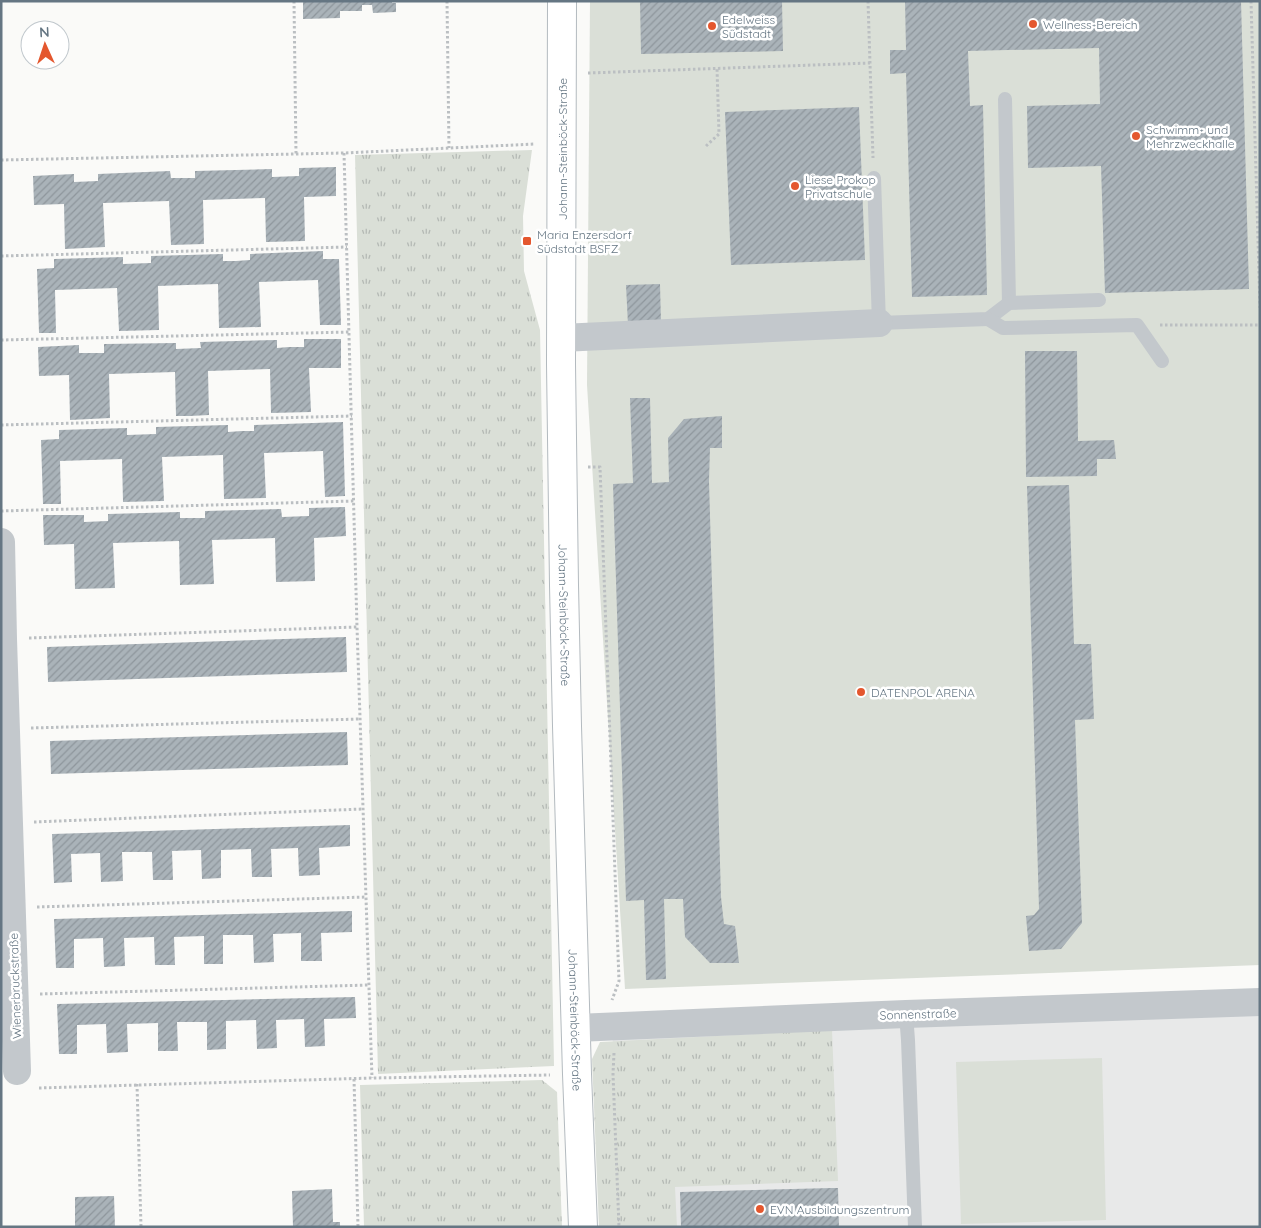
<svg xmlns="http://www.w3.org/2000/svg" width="1261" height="1228" viewBox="0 0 1261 1228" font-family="Quicksand,sans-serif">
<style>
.built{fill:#e8e9e9}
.grass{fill:url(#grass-tufts)}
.garden{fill:#dadfd7}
.building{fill:url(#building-hatch)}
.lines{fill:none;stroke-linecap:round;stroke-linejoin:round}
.secondary-casing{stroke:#b3babf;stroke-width:30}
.path{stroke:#bbbfc2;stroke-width:3;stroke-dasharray:2.5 2.5;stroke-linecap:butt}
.lane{stroke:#c3c8cc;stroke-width:14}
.street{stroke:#c3c8cc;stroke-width:28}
.secondary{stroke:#fff;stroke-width:28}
.poi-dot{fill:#e4572e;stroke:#fff;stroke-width:2}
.labels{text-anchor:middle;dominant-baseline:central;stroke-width:5;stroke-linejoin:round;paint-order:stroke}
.poi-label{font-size:12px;fill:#657683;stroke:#fff;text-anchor:start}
.street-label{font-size:12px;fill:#657683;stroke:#fff}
</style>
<defs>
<pattern id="grass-tufts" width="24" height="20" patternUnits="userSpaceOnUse" patternTransform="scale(1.25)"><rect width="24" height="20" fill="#dadfd7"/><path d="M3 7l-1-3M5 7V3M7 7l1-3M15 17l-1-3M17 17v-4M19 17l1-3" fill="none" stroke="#b4b9b4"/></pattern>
<pattern id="building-hatch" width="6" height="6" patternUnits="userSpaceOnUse" patternTransform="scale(1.25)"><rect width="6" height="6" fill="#aab3b9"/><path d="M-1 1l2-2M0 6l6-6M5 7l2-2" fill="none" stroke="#8e969c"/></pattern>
</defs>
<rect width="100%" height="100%" fill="#fafaf8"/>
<!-- built -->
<polygon class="built" points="1260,1002 1260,1227 622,1227 612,1027"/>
<!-- grass -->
<g class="grass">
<polygon points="532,150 523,216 524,271 540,330 554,1066 378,1074 355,155"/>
<polygon points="832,1030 838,1181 675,1187 677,1227 599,1227 592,1059 600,1042"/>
<polygon points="542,1080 557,1092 562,1227 364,1227 360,1085"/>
</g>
<!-- garden -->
<g class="garden">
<polygon points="590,1 1260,1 1260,965 625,989 587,385"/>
<polygon points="1102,1058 1106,1220 961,1224 956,1062"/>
</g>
<!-- building -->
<g class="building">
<polygon points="303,1 392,1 392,3 396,3 396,12 373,13 372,5 362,5 362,11 340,11 340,18 303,19"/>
<polygon points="640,1 782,1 783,51 641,54"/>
<polygon points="905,1 1241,1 1249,289 1105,293 1101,166 1028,168 1027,106 1100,104 1099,48 968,51 970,106 983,105 987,295 912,297 906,73 890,74 890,50 906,50"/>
<polygon points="859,107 865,260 731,265 725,112"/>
<polygon points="336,167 336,196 304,197 305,241 266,242 265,198 203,200 204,244 171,245 169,201 103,203 105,247 65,249 64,204 34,205 33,176 74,174 74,182 98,181 98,174 170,171 171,178 195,178 195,171 272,169 272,177 299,176 299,168"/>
<polygon points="323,251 323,259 339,259 341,325 320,325 318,280 288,281 259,282 261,327 219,328 218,284 187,285 158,286 159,330 119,331 117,288 55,290 56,333 39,333 37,269 54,268 54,259 123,257 123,264 151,263 151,256 223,254 223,261 236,261 250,260 250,254"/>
<polygon points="660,284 661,323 628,325 626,285"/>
<polygon points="304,339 341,339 341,368 309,368 311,412 271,413 270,369 208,371 209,415 190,416 176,416 175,372 109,374 110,418 70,420 69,375 39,376 38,347 79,345 79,353 104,353 104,344 176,343 176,349 201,348 200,342 277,340 277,348 289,347 304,347"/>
<polygon points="1025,351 1077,351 1078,441 1114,440 1116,459 1097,459 1097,476 1026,477"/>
<polygon points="630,398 650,398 652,483 669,482 668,438 684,419 722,416 722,448 710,448 709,481 721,897 724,924 735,926 739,963 710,963 685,937 683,899 664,899 666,979 646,980 644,900 626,901 613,484 633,483"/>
<polygon points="343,422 345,496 325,497 323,451 264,453 266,498 224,499 223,455 162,457 164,501 123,502 122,459 60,461 61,504 43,504 41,440 59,439 59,430 127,428 127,435 156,434 156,427 228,425 228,432 242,431 254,431 254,425"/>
<polygon points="1069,485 1074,644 1091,644 1094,719 1075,720 1082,923 1061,949 1029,951 1026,916 1034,915 1039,909 1027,486"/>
<polygon points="345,507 346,536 314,538 315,581 276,582 275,538 245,539 212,540 214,584 180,585 179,541 144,542 113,543 115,588 75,589 74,544 44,545 43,515 84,515 84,522 108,521 108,514 180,512 180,518 205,518 205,511 281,509 282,517 309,516 309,508"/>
<polygon points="346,637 347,672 48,682 47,647"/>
<polygon points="347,732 348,765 51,774 50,741"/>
<polygon points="350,825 350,846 319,848 320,875 299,876 298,848 271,849 272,877 252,877 251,849 221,850 221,878 202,879 201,850 172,851 173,880 153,880 152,852 122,852 123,881 101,882 100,853 71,854 72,882 54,883 52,834"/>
<polygon points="352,911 352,932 321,933 322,961 301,961 301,933 273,934 274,962 254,963 253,935 223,935 223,964 204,964 204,936 174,937 175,965 155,965 154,937 124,938 125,966 104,967 103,938 74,939 74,968 56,968 54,919"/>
<polygon points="355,997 356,1018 324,1019 325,1046 305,1047 304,1019 276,1020 277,1048 257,1049 256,1020 226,1021 226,1049 207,1050 207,1022 177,1022 178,1051 158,1051 158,1023 127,1024 128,1052 107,1053 106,1024 77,1025 77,1054 59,1054 57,1004"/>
<polygon points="832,1188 838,1188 839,1227 681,1227 680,1192"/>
<polygon points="332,1189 333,1222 340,1222 340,1227 293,1227 292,1191"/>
<polygon points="114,1196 115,1227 75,1227 75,1197"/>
</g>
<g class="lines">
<!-- secondary casing -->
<g class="secondary-casing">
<g id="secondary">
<path id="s1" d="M562 1 561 364 564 585 567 726 577 1074 583 1227"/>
</g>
</g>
<!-- path -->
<g class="path">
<polyline points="294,1 296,154"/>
<polyline points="447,1 449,148"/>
<polyline points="868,1 873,158"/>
<polyline points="1251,1 1260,308"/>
<polyline points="588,73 870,63"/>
<polyline points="706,146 719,134 717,68"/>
<polyline points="344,153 357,627 372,1078"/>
<polyline points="1,160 344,153 535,144"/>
<polyline points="1,256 347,247"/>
<polyline points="1160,325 1260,325"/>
<polyline points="1,340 349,332"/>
<polyline points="1,425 352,416"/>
<polyline points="588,467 600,467 619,981 612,1000"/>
<polyline points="1,511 354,501"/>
<polyline points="29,638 357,627"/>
<polyline points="31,728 360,719"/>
<polyline points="34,822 363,809"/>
<polyline points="37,907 366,897"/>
<polyline points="40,994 369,985"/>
<polyline points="614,1053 613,1074 619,1227"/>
<polyline points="354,1079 358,1227"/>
<polyline points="137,1084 141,1227"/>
<polyline points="39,1088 372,1078 550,1075"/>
</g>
<!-- lane -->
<g class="lane">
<polyline points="1005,99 1009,303"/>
<polyline points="874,178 879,323 988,319 1009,303 1099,300"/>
<polyline points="988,319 1003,328 1137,325 1162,361"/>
<polyline points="906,1014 908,1040 915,1227"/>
</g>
<!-- street -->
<g class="street">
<polyline points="561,338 879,323"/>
<polyline points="1,542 3,639 17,1071"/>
<polyline points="576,1028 906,1014 1260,1002"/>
</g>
<!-- secondary -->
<use href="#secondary" class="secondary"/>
</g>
<!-- markers -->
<g class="poi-dot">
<circle cx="1033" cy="24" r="5"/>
<circle cx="712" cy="26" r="5"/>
<circle cx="1136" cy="136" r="5"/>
<circle cx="795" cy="186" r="5"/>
<rect x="522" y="236" width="10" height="10" rx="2.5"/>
<circle cx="861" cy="692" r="5"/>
<circle cx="760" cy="1209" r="5"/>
</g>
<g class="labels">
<!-- poi labels -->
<g class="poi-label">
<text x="722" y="19">Edelweiss<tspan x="722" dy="14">Südstadt</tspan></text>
<text x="1043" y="24">Wellness-Bereich</text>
<text x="1146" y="129">Schwimm- und<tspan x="1146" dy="14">Mehrzweckhalle</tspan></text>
<text x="805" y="179">Liese Prokop<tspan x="805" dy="14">Privatschule</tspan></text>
<text x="537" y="234">Maria Enzersdorf<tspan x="537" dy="14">Südstadt BSFZ</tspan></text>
<text x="871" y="692">DATENPOL ARENA</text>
<text x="770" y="1209">EVN Ausbildungszentrum</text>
</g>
<!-- street labels -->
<g class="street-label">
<text transform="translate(562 149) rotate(-90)">Johann-Steinböck-Straße</text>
<text stroke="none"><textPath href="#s1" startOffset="614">Johann-Steinböck-Straße</textPath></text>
<text transform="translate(15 986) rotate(-92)">Wienerbruckstraße</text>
<text transform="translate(918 1014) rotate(-2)">Sonnenstraße</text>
<text stroke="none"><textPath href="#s1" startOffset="1019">Johann-Steinböck-Straße</textPath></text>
</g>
</g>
<!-- border -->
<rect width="1261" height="1228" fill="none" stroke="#657683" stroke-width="5"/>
<!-- north arrow -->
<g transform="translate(45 45) rotate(357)"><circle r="24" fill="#ffffff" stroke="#c1c8cd"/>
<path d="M0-4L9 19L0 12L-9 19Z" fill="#e4572e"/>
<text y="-8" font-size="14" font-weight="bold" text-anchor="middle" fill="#657683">N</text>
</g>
</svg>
